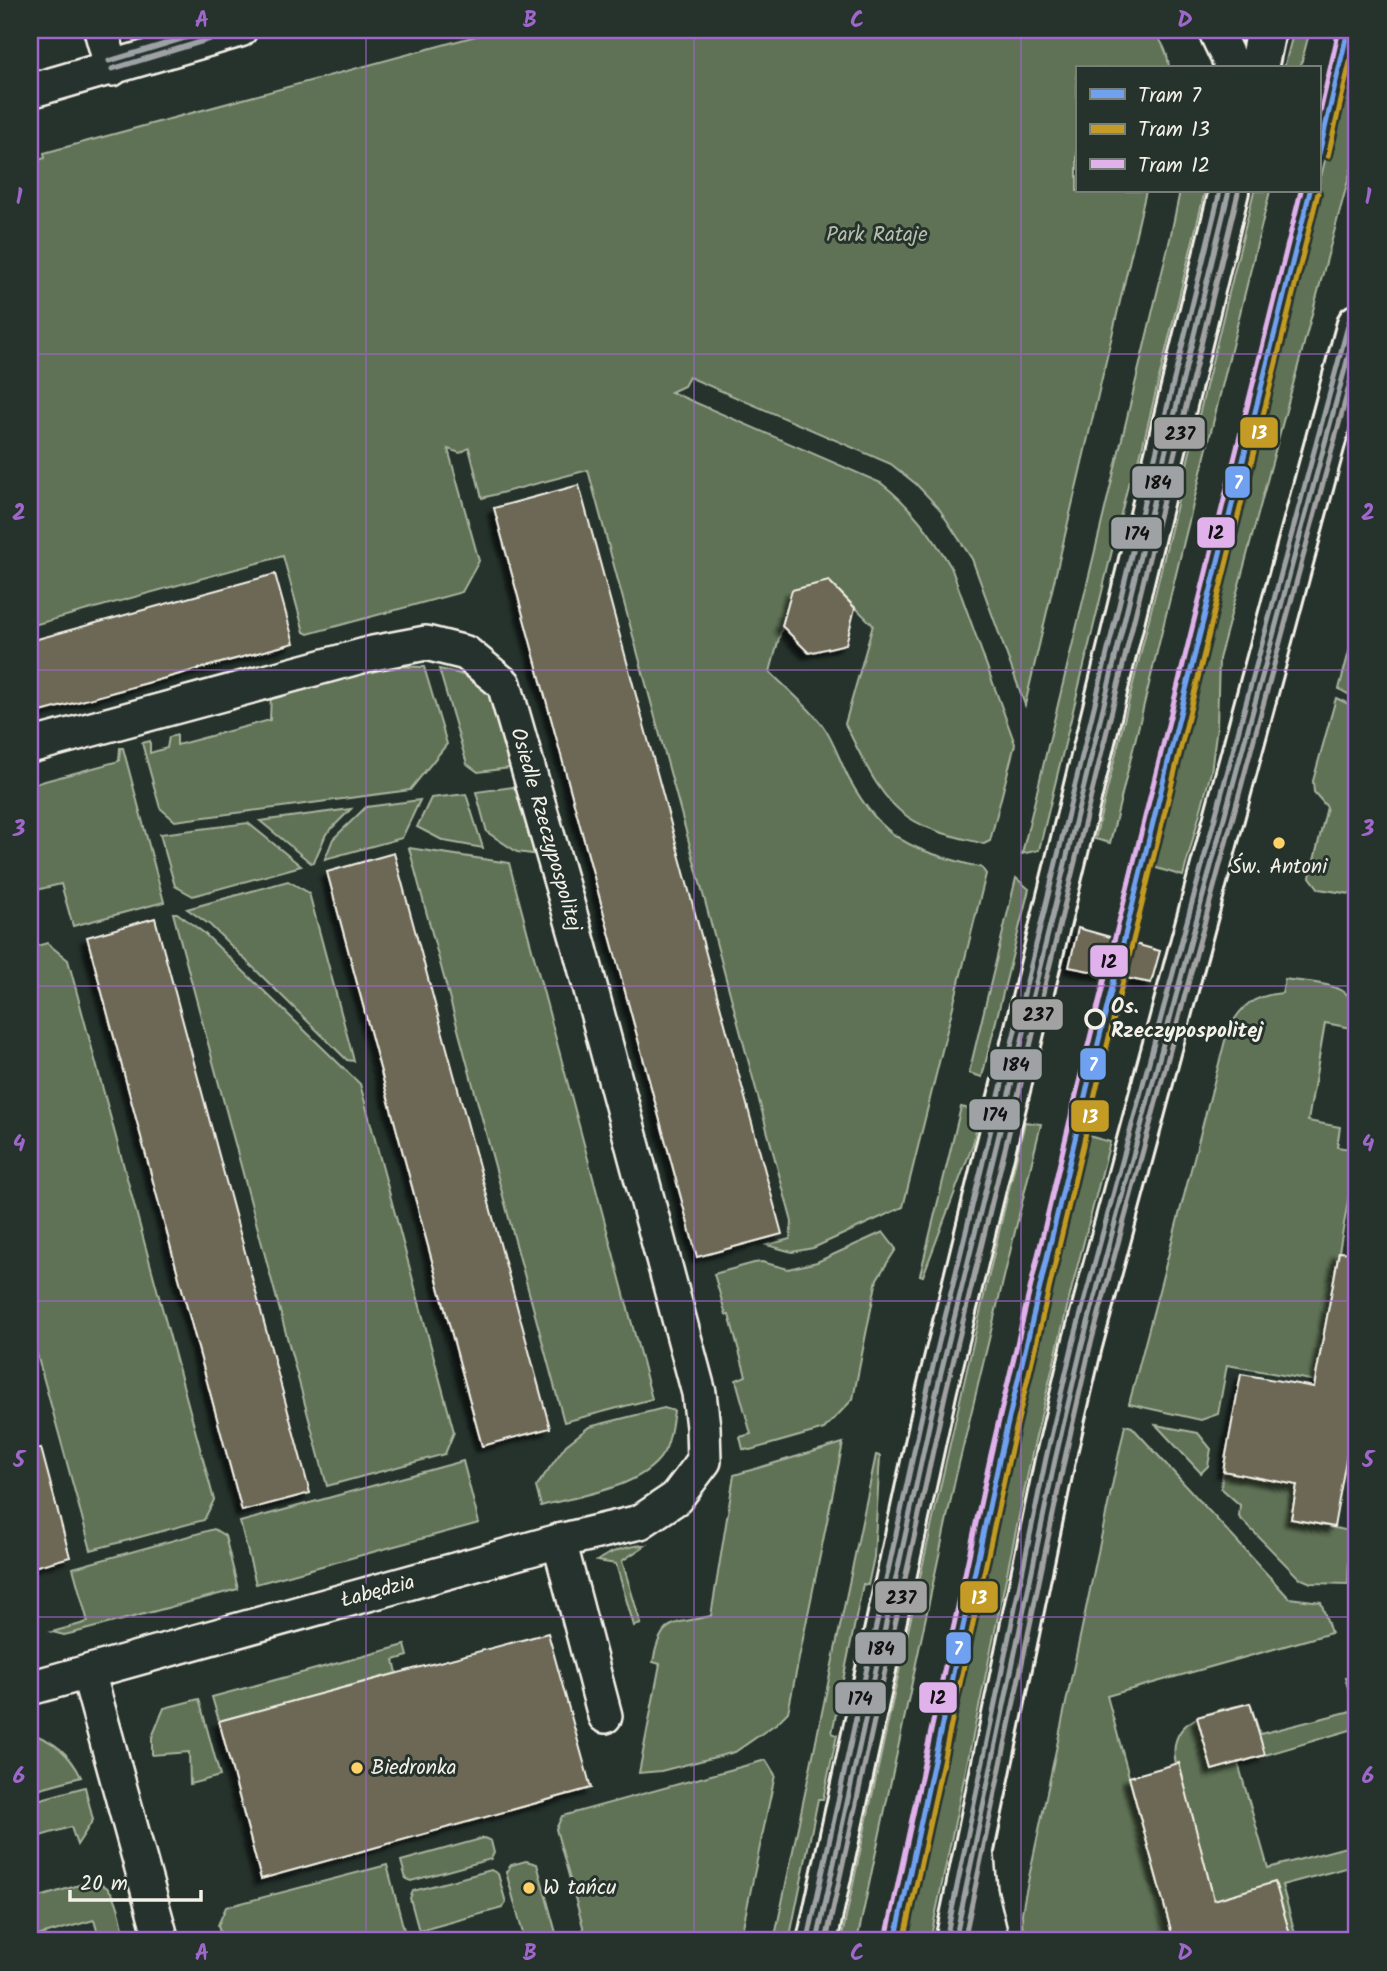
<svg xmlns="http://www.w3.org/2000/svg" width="1387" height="1971" viewBox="0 0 1387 1971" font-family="Kalam,sans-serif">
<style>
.green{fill:#5e7255;stroke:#a9b29e;stroke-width:2}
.building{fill:#6c6855;stroke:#f4f1e8;stroke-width:2;filter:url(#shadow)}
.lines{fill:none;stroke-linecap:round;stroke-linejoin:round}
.minor-casing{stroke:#f4f1e8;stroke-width:38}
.secondary-casing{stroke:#f4f1e8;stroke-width:44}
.minor{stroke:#26332d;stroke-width:33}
.secondary{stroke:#26332d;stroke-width:38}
.bus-1-casing{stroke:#26332d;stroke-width:10}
.bus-2-casing{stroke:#26332d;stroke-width:10}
.bus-3-casing{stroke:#26332d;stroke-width:10}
.bus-1{stroke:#9ea2a5;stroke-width:5}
.bus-2{stroke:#a2a2a2;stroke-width:5}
.bus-3{stroke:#9ea2a5;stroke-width:5}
.tram-1-casing{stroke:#26332d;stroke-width:10}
.tram-2-casing{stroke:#26332d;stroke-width:10}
.tram-3-casing{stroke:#26332d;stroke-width:10}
.tram-1{stroke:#70a1f1;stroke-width:5}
.tram-2{stroke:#c49b24;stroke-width:5}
.tram-3{stroke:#e0b1eb;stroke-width:5}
.grid{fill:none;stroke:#9f67cb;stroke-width:2;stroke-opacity:0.55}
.poi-dot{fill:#ffd166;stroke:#26332d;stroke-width:2.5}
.stop-dot{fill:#26332d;stroke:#f4f1e8;stroke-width:3.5}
.labels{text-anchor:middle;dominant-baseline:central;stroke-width:6;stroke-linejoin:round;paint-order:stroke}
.park-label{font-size:21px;fill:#b8bead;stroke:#26332d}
.street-label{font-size:21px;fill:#f4f1e8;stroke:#26332d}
.poi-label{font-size:21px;fill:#f4f1e8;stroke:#26332d;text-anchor:start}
.stop-label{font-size:21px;font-weight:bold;fill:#f4f1e8;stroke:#26332d;text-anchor:start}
.line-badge{stroke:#26332d;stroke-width:2.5}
.badge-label{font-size:19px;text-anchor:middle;font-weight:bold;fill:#fff}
.pale-badge-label{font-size:19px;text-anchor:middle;font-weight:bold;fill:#111}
.neatline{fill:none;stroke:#9f67cb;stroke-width:2.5}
.grid-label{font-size:23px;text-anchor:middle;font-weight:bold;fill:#9f67cb}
</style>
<defs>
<filter id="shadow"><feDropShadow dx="-6" dy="6" stdDeviation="2" flood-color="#0009"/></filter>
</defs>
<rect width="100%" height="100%" fill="#26332d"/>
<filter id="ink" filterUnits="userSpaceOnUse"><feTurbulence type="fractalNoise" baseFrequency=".0143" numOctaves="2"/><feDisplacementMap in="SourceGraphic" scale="14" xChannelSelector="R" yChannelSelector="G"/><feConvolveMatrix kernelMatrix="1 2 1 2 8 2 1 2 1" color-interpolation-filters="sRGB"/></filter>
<g filter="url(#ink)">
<!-- green -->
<g class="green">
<path d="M498 30H1153C1162 42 1168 52 1169 68H1077V191H1146L1025 705 972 559 938 507 916 484 891 464 689 377 684 386 671 392 881 483C911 506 932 535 951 567L1015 744 990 841 984 844C958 837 930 832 908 817 877 796 862 756 845 724L873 625 829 581 792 590 770 672C787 689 808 706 823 726 834 741 840 762 849 779 885 844 915 850 982 868L986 874 903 1207 813 1248 792 1252 767 1245 790 1239 792 1222 588 470 482 498 469 448 460 453 448 449 479 561 462 592 308 634 304 632 283 556 30 626V162L45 158 44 153Z"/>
<polygon points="1294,30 1310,30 1300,68 1284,68"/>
<polygon points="1357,31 1357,147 1219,659 1217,726 1211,772 1183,876 1153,867 1205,646"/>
<polygon points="1180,191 1205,191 1134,481 1129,481 1039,850 1022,854 1170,239"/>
<polygon points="1254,191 1270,191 1110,843 1095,839"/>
<polygon points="1357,622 1357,699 1339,689"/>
<polygon points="388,666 424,667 447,744 410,790 175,821 160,808 142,743 150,741 150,753 167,748 169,737 177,735 177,745 270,720 271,692"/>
<path d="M439 669C457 672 477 678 489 693 497 702 510 747 515 762L510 768 478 772 467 764Z"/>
<polygon points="1336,698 1357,708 1357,895 1319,889 1310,877 1327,807 1314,792 1313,781"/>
<polygon points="120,748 123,748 164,902 73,926 61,884 36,890 30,902 30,785 119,761"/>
<polygon points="513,787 524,796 540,855 517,852 487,832 476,792"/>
<polygon points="466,794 483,848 444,841 417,827 431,798"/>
<polygon points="420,800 402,838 325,859 333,839 366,807"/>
<polygon points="351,809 326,834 314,862 311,863 260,821"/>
<polygon points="248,823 301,866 193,896 175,886 160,834"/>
<polygon points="409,848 509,863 652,1399 564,1422"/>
<polygon points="1016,878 1029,889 982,1077 969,1073"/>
<polygon points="288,881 309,893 354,1061 347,1060 210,925 187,909"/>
<polygon points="173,913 177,913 204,933 360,1084 454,1432 445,1454 327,1486"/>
<polygon points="47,943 68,960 214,1500 204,1520 91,1550 30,1329 30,948"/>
<path d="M1285 979C1307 983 1346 981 1356 1006 1359 1013 1357 1021 1357 1029L1325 1023 1308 1121 1340 1127 1337 1147 1357 1150V1191L1350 1190 1316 1381 1227 1365 1218 1414 1201 1420 1129 1404 1227 1033C1240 1006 1252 996 1282 993Z"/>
<polygon points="961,1107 980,1111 973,1144 923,1276 920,1275"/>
<path d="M1025 1122 1041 1124 955 1480 857 1941H841C899 1667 960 1394 1025 1122Z"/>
<polygon points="1085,1135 1110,1142 1072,1287 1033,1449 930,1941 905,1941 1012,1443"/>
<polygon points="883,1232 896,1249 877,1279 853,1399 824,1429 750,1450 743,1449 740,1437 751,1434 736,1380 746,1376 729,1315 726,1315 714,1274 754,1263 762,1262 788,1269 817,1262"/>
<path d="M664 1408 674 1411C672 1423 671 1436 666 1448 648 1488 580 1495 541 1506L536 1487 566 1445 589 1427Z"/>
<polygon points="1125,1425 1132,1427 1289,1598 1321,1602 1331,1633 1107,1696 1174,1941 1023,1941 1022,1913 1025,1896"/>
<polygon points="1156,1425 1198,1433 1211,1449 1208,1466 1201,1473"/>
<path d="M843 1443 788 1712 777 1723 735 1752 661 1771 639 1773 660 1664 653 1662C661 1617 673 1625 711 1616L734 1475Z"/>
<polygon points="876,1455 880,1456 874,1557 868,1585 863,1584 832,1733 837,1735 823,1799 818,1799 789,1941 774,1941"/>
<polygon points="463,1461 479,1523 256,1584 240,1522"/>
<polygon points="1223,1471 1297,1485 1291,1519 1350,1531 1348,1584 1311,1583 1299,1578 1239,1517 1240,1505 1221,1488"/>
<polygon points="214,1529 225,1536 238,1589 77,1632 64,1635 52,1632 88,1622 73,1568"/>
<path d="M646 1545 622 1561 641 1624 634 1626 616 1564 597 1561C612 1550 627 1546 646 1545Z"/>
<polygon points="405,1645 408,1656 394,1660 397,1673 219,1721 212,1697"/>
<path d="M1357 1677V1728L1238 1763 1268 1868 1357 1844V1865L1282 1885 1297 1941H1292L1275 1883 1225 1897 1237 1941H1226L1176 1764C1165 1715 1216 1712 1250 1703L1260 1734 1355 1710 1345 1678Z"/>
<polygon points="199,1699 220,1776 190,1784 189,1752 152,1755 152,1737 164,1708"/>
<path d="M30 1733C54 1741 70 1754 81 1777L30 1791Z"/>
<polygon points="766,1760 775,1775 740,1941 587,1941 556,1829 562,1816"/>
<polygon points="85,1787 93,1820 77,1845 71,1827 30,1839 30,1802"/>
<polygon points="484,1838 491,1841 494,1853 491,1859 411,1881 406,1879 401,1861"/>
<polygon points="526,1861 537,1864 556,1933 538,1941 525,1941 506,1872 511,1865"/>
<polygon points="387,1865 404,1930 362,1941 222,1941 218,1925 226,1907"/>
<polygon points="491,1870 498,1874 506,1903 502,1908 419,1931 410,1898 413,1891"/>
<path d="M89 1882C119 1880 120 1919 126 1941H100L94 1920 30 1938V1900Z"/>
</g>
<!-- building -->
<g class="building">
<polygon points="579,485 782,1234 697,1257 494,508"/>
<polygon points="275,574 294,643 30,715 30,641"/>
<polygon points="829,581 855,608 846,644 809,653 782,626 792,590"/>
<polygon points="394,853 550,1428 482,1446 327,872"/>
<polygon points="155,918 310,1493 242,1511 87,937"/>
<polygon points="1078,928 1160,951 1151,983 1069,967"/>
<polygon points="1339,1252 1357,1253 1357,1398 1334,1527 1291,1519 1297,1485 1223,1471 1241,1374 1314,1387"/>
<polygon points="41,1448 70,1557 30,1568 30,1450"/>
<polygon points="548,1633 591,1788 261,1879 219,1721"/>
<polygon points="1250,1703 1265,1755 1212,1770 1197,1717"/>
<polygon points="1179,1763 1214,1900 1275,1882 1292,1941 1174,1941 1129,1777"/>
</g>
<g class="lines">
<!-- minor casing -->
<g class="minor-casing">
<g id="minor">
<polyline points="101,30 112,69"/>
<polyline points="1215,30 1233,68"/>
<polyline points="30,91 240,30"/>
<path id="s1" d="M30 746 373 653 426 643 466 653 504 684 579 945 699 1393 703 1427 704 1461 676 1498 640 1522 559 1541 30 1688"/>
<polyline points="559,1541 605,1716"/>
<polyline points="88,1672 162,1941"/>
<polyline points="977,1858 980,1891 992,1941"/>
</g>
</g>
<!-- secondary casing -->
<g class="secondary-casing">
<g id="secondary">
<polyline points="1258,68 1266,30"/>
<polyline points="817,1941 937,1389 1229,191"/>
<polyline points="955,1941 1055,1460 1082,1345 1357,324"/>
</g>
</g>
<!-- minor -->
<use href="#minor" class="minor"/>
<!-- secondary -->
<use href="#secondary" class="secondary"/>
<!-- bus-1 casing -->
<g class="bus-1-casing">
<g id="bus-1">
<polyline points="112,69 240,30"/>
<polyline points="817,1941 937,1389 1229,191"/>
<polyline points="955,1941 1055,1460 1082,1345 1357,324"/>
</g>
</g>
<!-- bus-2 casing -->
<g class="bus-2-casing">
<g id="bus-2">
<polyline points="826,1941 946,1391 1238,193"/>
<polyline points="964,1941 1064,1462 1090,1347 1357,357"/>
</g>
</g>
<!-- bus-3 casing -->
<g class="bus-3-casing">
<g id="bus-3">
<polyline points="109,61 211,30"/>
<polyline points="808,1939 928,1387 1220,191"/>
<polyline points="946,1939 1046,1458 1073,1343 1349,322"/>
</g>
</g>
<!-- bus-1 -->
<use href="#bus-1" class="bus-1"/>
<!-- bus-2 -->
<use href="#bus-2" class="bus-2"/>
<!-- bus-3 -->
<use href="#bus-3" class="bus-3"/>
<!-- tram-1 casing -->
<g class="tram-1-casing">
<g id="tram-1">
<polyline points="1319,154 1348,30"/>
<polyline points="895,1941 1000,1456 1088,1084 1310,191"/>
</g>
</g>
<!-- tram-2 casing -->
<g class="tram-2-casing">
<g id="tram-2">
<polyline points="1328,156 1357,32"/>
<polyline points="904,1941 1009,1458 1097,1086 1318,193"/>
</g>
</g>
<!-- tram-3 casing -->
<g class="tram-3-casing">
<g id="tram-3">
<polyline points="1319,117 1339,30"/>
<polyline points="886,1939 991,1454 1079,1082 1301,191"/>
</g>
</g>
<!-- tram-1 -->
<use href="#tram-1" class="tram-1"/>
<!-- tram-2 -->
<use href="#tram-2" class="tram-2"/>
<!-- tram-3 -->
<use href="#tram-3" class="tram-3"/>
</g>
</g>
<!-- grid -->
<path class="grid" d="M366 30V1941M694 30V1941M1021 30V1941M30 354H1357M30 670H1357M30 986H1357M30 1301H1357M30 1617H1357"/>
<!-- markers -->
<g class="poi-dot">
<circle cx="1279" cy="843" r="7"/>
<circle cx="357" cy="1768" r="7"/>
<circle cx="529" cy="1888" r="7"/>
</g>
<circle class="stop-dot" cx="1095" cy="1019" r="9"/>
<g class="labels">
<!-- park labels -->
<g class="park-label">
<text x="877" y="235">Park Rataje</text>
</g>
<!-- street labels -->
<g class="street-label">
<text stroke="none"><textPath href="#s1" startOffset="651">Osiedle Rzeczypospolitej</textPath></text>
<text transform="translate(378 1592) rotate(-15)">Łabędzia</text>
</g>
<!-- poi labels -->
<g class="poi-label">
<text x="1279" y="867" text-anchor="middle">Św. Antoni</text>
<text x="371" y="1768">Biedronka</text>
<text x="543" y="1888">W tańcu</text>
</g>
<!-- stop labels -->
<g class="stop-label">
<text x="1111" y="1007">Os.<tspan x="1111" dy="24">Rzeczypospolitej</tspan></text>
</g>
</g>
<g class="line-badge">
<rect x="1239" y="416" width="40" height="33" rx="7" fill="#c49b24"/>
<rect x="1153" y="416" width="53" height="34" rx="7" fill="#a2a2a2"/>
<rect x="1224" y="465" width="27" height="34" rx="7" fill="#70a1f1"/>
<rect x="1131" y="465" width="54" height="34" rx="7" fill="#9ea2a5"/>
<rect x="1196" y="516" width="40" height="33" rx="7" fill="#e0b1eb"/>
<rect x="1110" y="516" width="53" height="34" rx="7" fill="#9ea2a5"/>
<rect x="1089" y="944" width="40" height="34" rx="7" fill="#e0b1eb"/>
<rect x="1011" y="998" width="53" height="33" rx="7" fill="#a2a2a2"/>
<rect x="1079" y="1047" width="28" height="34" rx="7" fill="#70a1f1"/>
<rect x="989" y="1048" width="54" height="33" rx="7" fill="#9ea2a5"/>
<rect x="968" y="1098" width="53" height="33" rx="7" fill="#9ea2a5"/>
<rect x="1070" y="1099" width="40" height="34" rx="7" fill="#c49b24"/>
<rect x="959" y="1580" width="40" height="34" rx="7" fill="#c49b24"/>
<rect x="874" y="1580" width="54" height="34" rx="7" fill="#a2a2a2"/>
<rect x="945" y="1631" width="27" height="34" rx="7" fill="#70a1f1"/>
<rect x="854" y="1631" width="53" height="34" rx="7" fill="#9ea2a5"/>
<rect x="918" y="1681" width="40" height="33" rx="7" fill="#e0b1eb"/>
<rect x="834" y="1681" width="53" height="34" rx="7" fill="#9ea2a5"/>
</g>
<g class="badge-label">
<text x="1259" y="439">13</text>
<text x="1238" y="489">7</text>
<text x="1093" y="1071">7</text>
<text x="1090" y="1123">13</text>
<text x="979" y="1604">13</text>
<text x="958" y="1655">7</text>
</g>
<g class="pale-badge-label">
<text x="1180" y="440">237</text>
<text x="1158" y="489">184</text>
<text x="1216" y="539">12</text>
<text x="1137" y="540">174</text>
<text x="1109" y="968">12</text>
<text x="1038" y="1021">237</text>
<text x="1016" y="1071">184</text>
<text x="995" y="1121">174</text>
<text x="901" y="1604">237</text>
<text x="881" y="1655">184</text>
<text x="938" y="1704">12</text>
<text x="860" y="1705">174</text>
</g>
<!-- margin -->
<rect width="1387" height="1971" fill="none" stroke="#26332d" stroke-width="77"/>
<!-- legend -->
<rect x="1076" y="66" width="245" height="126" fill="#26332d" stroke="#787f78" stroke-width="2"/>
<rect x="1090" y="89" width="35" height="10" fill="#70a1f1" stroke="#787f78" stroke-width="2"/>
<text x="1138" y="102" font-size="21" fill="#f4f1e8">Tram 7</text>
<rect x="1090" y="124" width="35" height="10" fill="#c49b24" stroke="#787f78" stroke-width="2"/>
<text x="1138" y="136" font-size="21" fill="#f4f1e8">Tram 13</text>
<rect x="1090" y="159" width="35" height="10" fill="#e0b1eb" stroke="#787f78" stroke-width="2"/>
<text x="1138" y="172" font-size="21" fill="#f4f1e8">Tram 12</text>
<!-- scale -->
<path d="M70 1890v10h131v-10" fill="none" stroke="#f4f1e8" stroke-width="3.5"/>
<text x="80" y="1890" font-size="21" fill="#f4f1e8" stroke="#26332d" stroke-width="5" paint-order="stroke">20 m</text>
<rect x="38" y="38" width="1310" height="1894" class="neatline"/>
<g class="grid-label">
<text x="202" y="27">A</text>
<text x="530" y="27">B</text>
<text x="857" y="27">C</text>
<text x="1185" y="27">D</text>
<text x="19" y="204">1</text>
<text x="1368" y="204">1</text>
<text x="19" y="520">2</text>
<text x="1368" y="520">2</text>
<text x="19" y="836">3</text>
<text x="1368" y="836">3</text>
<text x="19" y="1151">4</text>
<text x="1368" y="1151">4</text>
<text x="19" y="1467">5</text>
<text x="1368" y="1467">5</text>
<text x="19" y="1783">6</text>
<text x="1368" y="1783">6</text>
<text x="202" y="1960">A</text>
<text x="530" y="1960">B</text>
<text x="857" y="1960">C</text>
<text x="1185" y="1960">D</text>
</g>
</svg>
